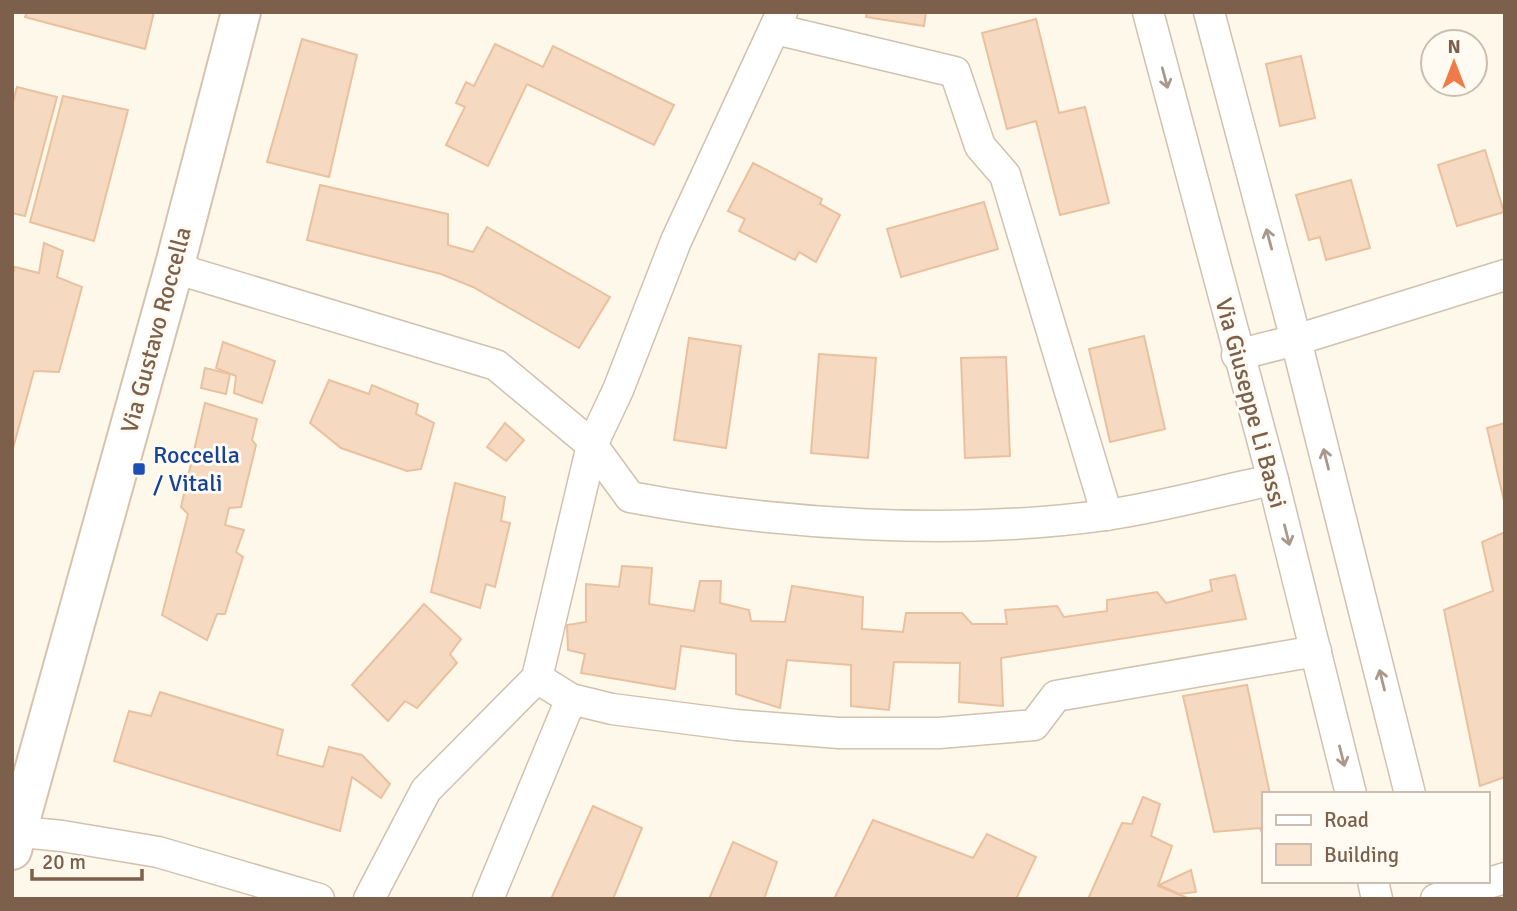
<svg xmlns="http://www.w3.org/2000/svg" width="1517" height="911" viewBox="0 0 1517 911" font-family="Signika,sans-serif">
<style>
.building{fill:#f5d9c0;stroke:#e9c19f;stroke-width:2}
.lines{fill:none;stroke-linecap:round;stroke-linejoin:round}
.street-casing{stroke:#d2c1ae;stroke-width:33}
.secondary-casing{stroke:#d7c3ae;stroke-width:42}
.street{stroke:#fff;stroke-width:30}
.secondary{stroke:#fff;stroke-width:38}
.oneway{stroke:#aa988a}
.transit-dot{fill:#1a4fb4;stroke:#fffbf2;stroke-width:2.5}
.labels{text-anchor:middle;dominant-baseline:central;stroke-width:6;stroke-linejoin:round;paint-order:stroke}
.street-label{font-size:24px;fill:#7c604b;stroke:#fffbf2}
.transit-label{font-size:24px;fill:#164399;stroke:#fffbf2;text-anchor:start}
</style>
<rect width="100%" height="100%" fill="#fef8ea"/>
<!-- building -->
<g class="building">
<polygon points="27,12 154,12 145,49 25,17"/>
<polygon points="867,12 926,12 924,26 866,17"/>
<polygon points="1036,19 1059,113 1085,107 1109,203 1060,215 1036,121 1007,129 982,33"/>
<polygon points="302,39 357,55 329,177 267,162"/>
<polygon points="495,44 543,67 553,46 674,105 654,145 527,84 488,166 446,145 465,107 456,103 466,82 474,86"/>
<polygon points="1301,56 1315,118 1280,126 1266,64"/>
<polygon points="17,87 57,97 25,216 12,213 12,106"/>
<polygon points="63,96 128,110 94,241 30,222"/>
<polygon points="1485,150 1504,212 1457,226 1438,165"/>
<polygon points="753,163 822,199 820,204 840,215 816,262 799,252 795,260 739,231 745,219 728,211"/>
<polygon points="1351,180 1370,248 1326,260 1320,237 1309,240 1296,195"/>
<polygon points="320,185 448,214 448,245 473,252 487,227 610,297 579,348 473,287 441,274 307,240"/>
<polygon points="984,202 998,249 901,277 887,229"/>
<polygon points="44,243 63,251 57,277 82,287 59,372 34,371 12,452 12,276 15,267 39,273"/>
<polygon points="1144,336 1165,429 1110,442 1089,349"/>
<polygon points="689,338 741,346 726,448 674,440"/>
<polygon points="223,342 275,361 262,403 234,393 236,376 216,368"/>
<polygon points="819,354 876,358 868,458 811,453"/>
<polygon points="1006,357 1010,456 965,458 961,358"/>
<polygon points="205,368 230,374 226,394 201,388"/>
<polygon points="329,380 369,394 372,385 418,404 416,414 434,423 421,469 407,471 341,448 310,423"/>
<polygon points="205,403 257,419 252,440 256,445 241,507 229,508 225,525 244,530 236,552 243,557 225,614 217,614 207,640 162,615 188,514 181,507"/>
<polygon points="505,423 524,440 506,461 487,447"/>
<polygon points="1505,423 1505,505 1487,428"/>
<polygon points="455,483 505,497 501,521 510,523 495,587 486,584 480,608 431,592"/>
<polygon points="1505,532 1505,777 1480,786 1444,610 1493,591 1482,542"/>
<polygon points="622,566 652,568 649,604 694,611 700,581 721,581 720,603 749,610 751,621 785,622 792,586 863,597 862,629 903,632 906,613 962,613 972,624 1007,624 1005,610 1057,606 1064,617 1107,611 1107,600 1157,592 1166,603 1212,591 1210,580 1235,575 1246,619 1001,658 1003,706 959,702 960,663 894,662 889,710 851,706 851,665 787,660 780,708 736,694 736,654 681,646 675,689 581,673 585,654 568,650 567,625 586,622 586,584 619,587"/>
<polygon points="424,604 461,639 450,654 457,663 417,708 405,701 388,721 352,685"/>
<polygon points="1247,685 1270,794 1263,794 1263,835 1260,828 1214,832 1183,696"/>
<polygon points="160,692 283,730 277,755 323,767 329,747 362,755 390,784 381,798 352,777 340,831 114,761 129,711 151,716"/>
<polygon points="1143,797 1160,804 1151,836 1172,846 1158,886 1190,899 1088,899 1122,823 1132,824"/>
<polygon points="593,806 642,828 613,899 551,899"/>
<polygon points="873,820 973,858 987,834 1036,857 1016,899 834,899"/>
<polygon points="733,842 777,862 764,899 709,899"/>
<polygon points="1191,870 1196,892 1179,894 1159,885"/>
</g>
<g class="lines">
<!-- street casing -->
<g class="street-casing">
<g id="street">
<polyline points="1148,12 1273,480 1351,794"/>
<polyline points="1209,12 1296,340 1410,794"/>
<polyline points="775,29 955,72 980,146 1005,175 1107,515"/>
<path d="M174 268 496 365 592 445 630 497C778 525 956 536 1106 515 1162 507 1218 491 1273 480"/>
<polyline points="1237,355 1296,340 1505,275"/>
<polyline points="537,678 571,699 612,709 736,725 839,733 939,733 1034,725 1056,696 1316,651"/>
<polyline points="12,831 62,836 158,852 319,899"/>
<polyline points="1373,881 1377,899"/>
<polyline points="369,899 426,790 537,678 592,445 618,390 676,241 782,12"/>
<polyline points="488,899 571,699"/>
<polyline points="1436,899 1505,878"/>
</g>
</g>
<!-- secondary casing -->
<g class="secondary-casing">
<polyline id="secondary" points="12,850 174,268 241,12"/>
</g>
<!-- street -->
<use href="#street" class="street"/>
<!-- secondary -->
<use href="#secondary" class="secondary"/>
</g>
<!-- one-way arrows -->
<defs><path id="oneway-shaft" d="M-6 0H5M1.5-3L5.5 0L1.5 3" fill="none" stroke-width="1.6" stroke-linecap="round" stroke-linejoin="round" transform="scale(1.75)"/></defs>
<g class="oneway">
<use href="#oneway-shaft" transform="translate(1165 78) rotate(75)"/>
<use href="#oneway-shaft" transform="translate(1269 239) rotate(-105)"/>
<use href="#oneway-shaft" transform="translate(1326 459) rotate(-104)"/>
<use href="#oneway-shaft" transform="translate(1287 535) rotate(76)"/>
<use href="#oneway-shaft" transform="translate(1382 680) rotate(-104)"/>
<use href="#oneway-shaft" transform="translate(1342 756) rotate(76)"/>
</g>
<!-- markers -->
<rect class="transit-dot" x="132" y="462" width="14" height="14" rx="3.5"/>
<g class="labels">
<!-- street labels -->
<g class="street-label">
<text transform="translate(156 330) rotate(-75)">Via Gustavo Roccella</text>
<text transform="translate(1251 403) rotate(75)">Via Giuseppe Li Bassi</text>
</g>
<!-- transit labels -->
<g class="transit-label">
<text x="153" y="455">Roccella<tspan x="153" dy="28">/ Vitali</tspan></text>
</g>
</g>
<!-- border -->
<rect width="1517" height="911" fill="none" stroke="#7c604b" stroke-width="28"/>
<!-- legend -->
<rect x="1262" y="792" width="228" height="91" fill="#fffbf2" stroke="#cbbdaf" stroke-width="2"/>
<rect x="1276" y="815" width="35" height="10" fill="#ffffff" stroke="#cbbdaf" stroke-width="2"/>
<text x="1324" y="827" font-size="21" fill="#7c604b">Road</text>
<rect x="1276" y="844" width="35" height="21" fill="#f5d9c0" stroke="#cbbdaf" stroke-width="2"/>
<text x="1324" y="862" font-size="21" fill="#7c604b">Building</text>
<!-- north arrow -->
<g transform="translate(1454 63)"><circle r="33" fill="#fffbf2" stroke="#cbbdaf" stroke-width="2"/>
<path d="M0-5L12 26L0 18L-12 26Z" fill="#ee7b49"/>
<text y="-10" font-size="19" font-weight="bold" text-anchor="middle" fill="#7c604b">N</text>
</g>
<!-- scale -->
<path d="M32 869v10h110v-10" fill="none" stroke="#7c604b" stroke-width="3.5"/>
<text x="42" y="869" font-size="21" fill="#7c604b" stroke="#fffbf2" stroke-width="5" paint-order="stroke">20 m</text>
</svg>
